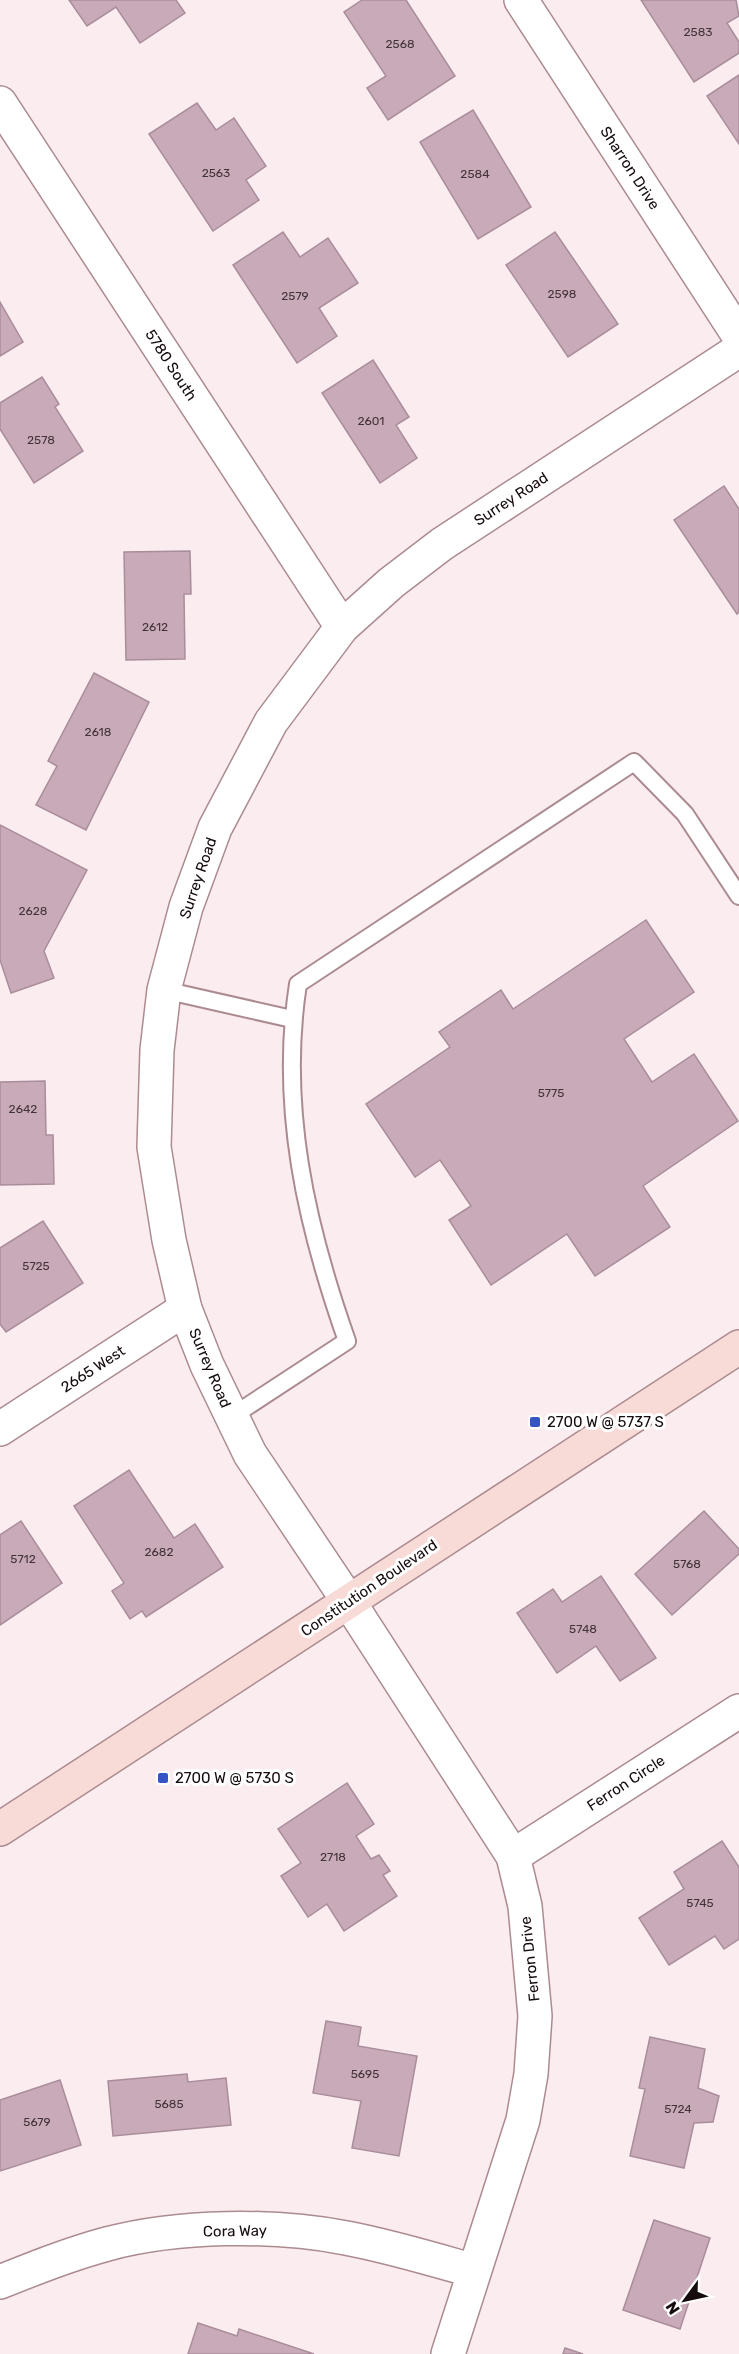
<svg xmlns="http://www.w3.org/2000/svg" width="739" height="2354" viewBox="0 0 739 2354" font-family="Rubik,sans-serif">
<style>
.building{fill:#c8aab8;stroke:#aa8d9b;stroke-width:1.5}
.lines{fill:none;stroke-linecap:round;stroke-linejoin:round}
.service-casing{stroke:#ab8b90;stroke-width:20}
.minor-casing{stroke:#ab8b90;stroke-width:36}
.secondary-casing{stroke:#ab8b90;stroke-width:36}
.service{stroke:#fff;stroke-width:16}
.minor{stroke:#fff;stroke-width:33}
.secondary{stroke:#f8dbd7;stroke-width:33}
.poi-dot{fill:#3555c6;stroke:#fefefe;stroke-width:2}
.labels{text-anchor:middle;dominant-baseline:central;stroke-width:6;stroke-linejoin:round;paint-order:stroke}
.number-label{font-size:12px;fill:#423338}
.street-label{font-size:15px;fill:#160b0d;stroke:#fefefe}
.poi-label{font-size:15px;fill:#160b0d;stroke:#fefefe;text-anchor:start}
</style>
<rect width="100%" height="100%" fill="#fbedef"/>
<!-- building -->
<g class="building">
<polygon points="69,0 176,0 185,13 140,43 116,7 87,26"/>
<polygon points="362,0 406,0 455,76 388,120 367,88 386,76 344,12"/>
<polygon points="641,0 736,0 739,16 727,23 739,42 739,53 694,82"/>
<polygon points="739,75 739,144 707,96"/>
<polygon points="197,103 216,130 234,118 266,166 246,180 259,200 213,231 149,134"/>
<polygon points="473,110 531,207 478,239 420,142"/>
<polygon points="283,232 300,257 328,238 358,283 319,308 337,336 297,363 233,265"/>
<polygon points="555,232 618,324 568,357 506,265"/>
<polygon points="0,302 23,342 0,356"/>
<polygon points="373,360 409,417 396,425 417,458 380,483 322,393"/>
<polygon points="42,377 59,404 55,407 83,451 34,483 0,429 0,403"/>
<polygon points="724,486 739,509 739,612 737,614 674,520"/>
<polygon points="190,551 191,594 184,594 185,659 126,660 124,552"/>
<polygon points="94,673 149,702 86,830 36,805 57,766 48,761"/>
<polygon points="0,825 87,870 44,951 54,978 11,993 0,960"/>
<polygon points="646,920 694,992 624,1039 652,1082 694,1054 738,1121 643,1186 670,1227 595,1276 567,1234 491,1285 449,1220 471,1206 440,1160 415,1177 366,1104 450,1047 439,1032 501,990 513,1009"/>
<polygon points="45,1081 46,1135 53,1135 54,1184 0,1185 0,1082"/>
<polygon points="43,1221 83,1283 6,1332 0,1324 0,1248"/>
<polygon points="129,1470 174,1538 195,1524 223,1567 146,1617 142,1611 130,1619 112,1591 124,1583 74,1506"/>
<polygon points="704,1511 739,1549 739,1554 672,1615 635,1574"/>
<polygon points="21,1521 62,1583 0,1625 0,1535"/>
<polygon points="601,1576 656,1658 620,1681 596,1646 557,1673 517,1613 553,1589 562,1602"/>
<polygon points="347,1783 374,1824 356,1836 371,1859 379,1855 390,1871 383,1875 397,1896 344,1931 327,1904 308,1917 281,1876 301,1863 278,1829"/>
<polygon points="722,1841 739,1867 739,1939 724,1949 715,1936 669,1965 639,1918 684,1889 674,1872"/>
<polygon points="326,2021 361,2027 358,2046 417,2056 399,2156 352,2148 361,2101 313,2093"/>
<polygon points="650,2037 705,2049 698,2088 719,2096 713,2122 694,2123 684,2168 630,2156 645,2089 639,2088"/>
<polygon points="187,2074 188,2082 226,2078 231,2125 113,2136 108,2081"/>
<polygon points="60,2080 81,2145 0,2171 0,2100"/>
<polygon points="654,2220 710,2238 680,2329 623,2310"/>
<polygon points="198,2323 237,2336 239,2329 314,2354 188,2354"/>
<polygon points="565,2348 583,2354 563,2354"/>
</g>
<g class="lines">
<!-- service casing -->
<g class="service-casing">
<g id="service">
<polyline points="164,990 292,1019"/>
<path d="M231 1417 347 1341C306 1225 279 1107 298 984L634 762 685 814 739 896"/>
</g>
</g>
<!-- minor casing -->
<g class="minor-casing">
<g id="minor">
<polyline points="521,0 739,336"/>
<polyline points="0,103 342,627"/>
<polyline points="0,1429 185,1309"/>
<polyline points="513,1856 739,1711"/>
<path d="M0 2282C35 2268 70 2254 107 2244 178 2225 274 2224 346 2238 389 2246 432 2259 474 2271"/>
<polyline points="448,2354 523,2120 531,2074 535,2016 525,1906 513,1856 349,1602 250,1454 207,1365 185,1309 169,1240 154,1147 157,1050 164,990 186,907 215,828 271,722 342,627 391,583 442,544 739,350"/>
</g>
</g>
<!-- secondary casing -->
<g class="secondary-casing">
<polyline id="secondary" points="0,1829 739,1347"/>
</g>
<!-- service -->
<use href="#service" class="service"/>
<!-- minor -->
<use href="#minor" class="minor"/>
<!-- secondary -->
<use href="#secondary" class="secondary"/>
</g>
<!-- markers -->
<g class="poi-dot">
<rect x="529" y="1416" width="12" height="12" rx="3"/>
<rect x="157" y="1772" width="12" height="12" rx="3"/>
</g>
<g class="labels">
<!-- number labels -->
<g class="number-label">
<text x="698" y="32">2583</text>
<text x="400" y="44">2568</text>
<text x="216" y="173">2563</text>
<text x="475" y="174">2584</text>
<text x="562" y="294">2598</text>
<text x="295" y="296">2579</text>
<text x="371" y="421">2601</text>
<text x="41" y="440">2578</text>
<text x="155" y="627">2612</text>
<text x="98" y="732">2618</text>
<text x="33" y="911">2628</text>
<text x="551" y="1093">5775</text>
<text x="23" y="1109">2642</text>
<text x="36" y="1266">5725</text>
<text x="159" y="1552">2682</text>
<text x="23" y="1559">5712</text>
<text x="687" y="1564">5768</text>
<text x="583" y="1629">5748</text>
<text x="333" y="1857">2718</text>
<text x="700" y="1903">5745</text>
<text x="365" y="2074">5695</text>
<text x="169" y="2104">5685</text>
<text x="678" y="2109">5724</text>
<text x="37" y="2122">5679</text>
</g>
<!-- street labels -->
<g class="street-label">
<text transform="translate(630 168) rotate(57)">Sharron Drive</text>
<text transform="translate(171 365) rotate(57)">5780 South</text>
<text transform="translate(511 499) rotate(-33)">Surrey Road</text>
<text transform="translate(198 878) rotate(-71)">Surrey Road</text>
<text transform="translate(210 1368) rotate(67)">Surrey Road</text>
<text transform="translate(93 1369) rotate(-33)">2665 West</text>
<text transform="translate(369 1588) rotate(-34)">Constitution Boulevard</text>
<text transform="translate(626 1783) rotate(-33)">Ferron Circle</text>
<text transform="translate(530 1959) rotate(-96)">Ferron Drive</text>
<text transform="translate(235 2231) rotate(-1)">Cora Way</text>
</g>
<!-- poi labels -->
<g class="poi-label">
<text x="547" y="1422">2700 W @ 5737 S</text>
<text x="175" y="1778">2700 W @ 5730 S</text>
</g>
</g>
<!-- north arrow -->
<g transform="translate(685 2300) rotate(237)" stroke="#fefefe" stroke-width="4.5" paint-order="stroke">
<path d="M0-4.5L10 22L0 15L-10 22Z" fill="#160b0d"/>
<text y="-9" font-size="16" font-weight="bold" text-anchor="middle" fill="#160b0d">N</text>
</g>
</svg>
